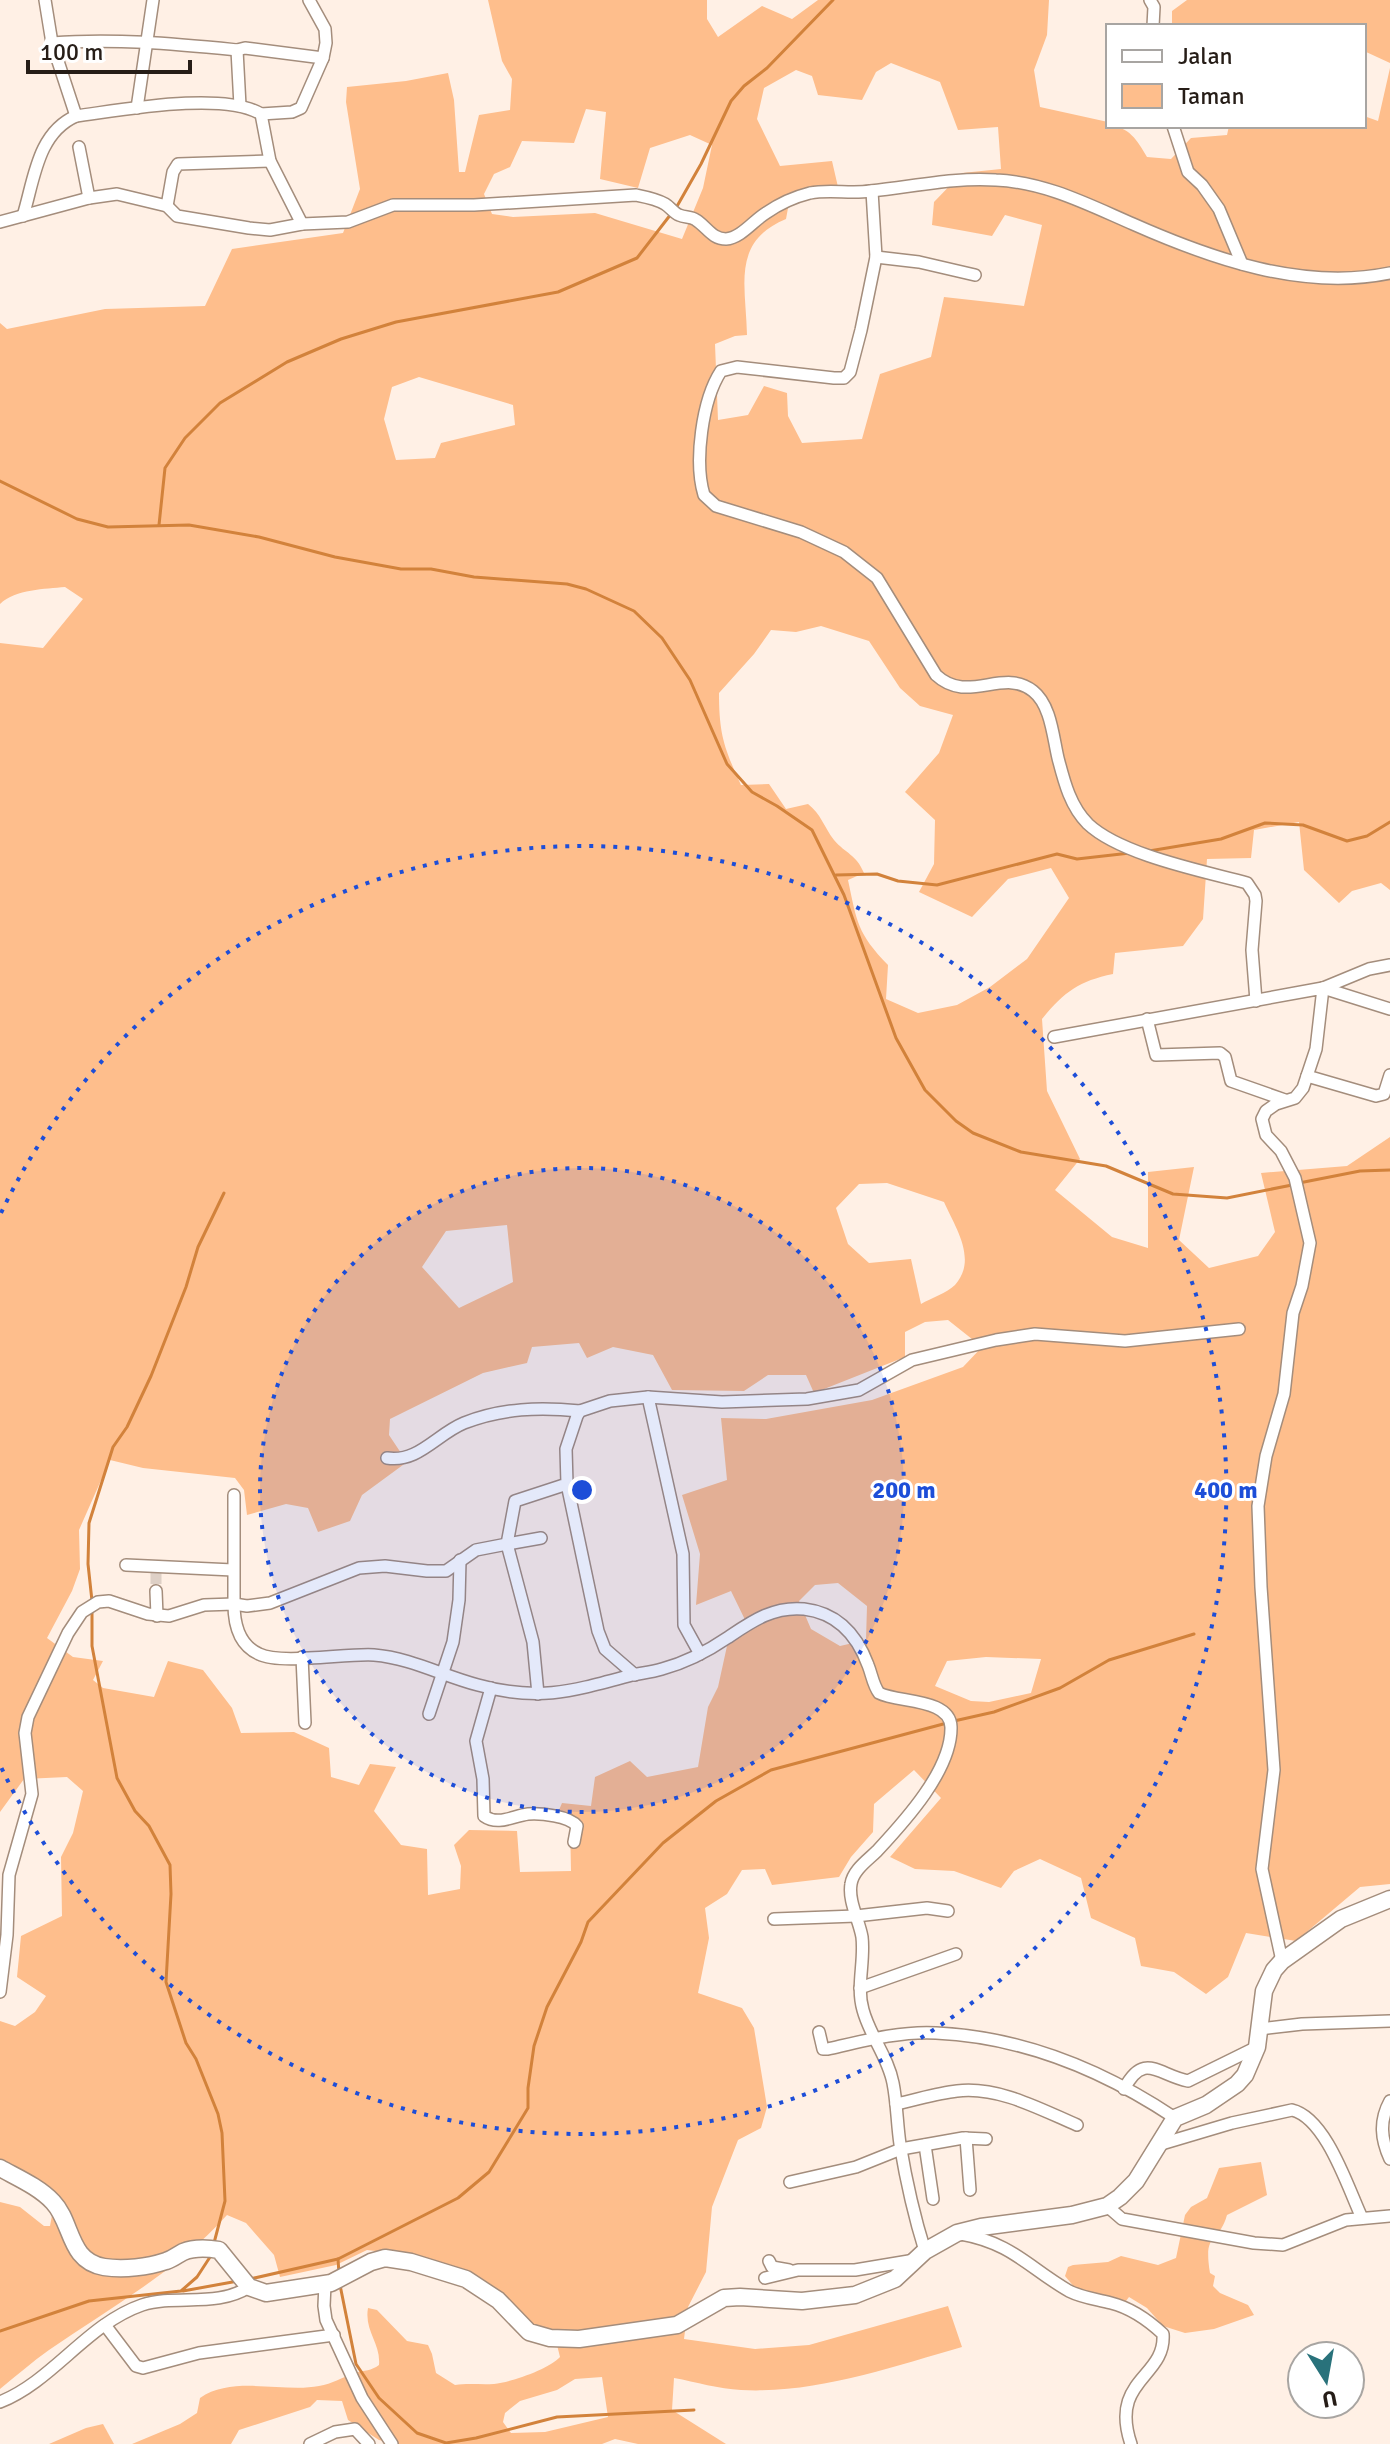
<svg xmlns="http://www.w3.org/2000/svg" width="1390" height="2444" viewBox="0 0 1390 2444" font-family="Signika,sans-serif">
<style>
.green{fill:#febe8c;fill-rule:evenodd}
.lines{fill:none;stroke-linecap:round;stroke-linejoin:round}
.stream{stroke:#d2823b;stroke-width:3}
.street-tunnel{stroke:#ded0c6;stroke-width:11;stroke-dasharray:11 5.5;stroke-linecap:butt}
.street-casing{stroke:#a48d7c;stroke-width:14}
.secondary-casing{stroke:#a48d7c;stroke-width:19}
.street{stroke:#fff;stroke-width:11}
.secondary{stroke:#fff;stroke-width:16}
.ring{fill:none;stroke:#1d4ed8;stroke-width:4;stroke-dasharray:4 8}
.centre{fill:#1d4ed8;stroke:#fff;stroke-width:4}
.ring-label{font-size:24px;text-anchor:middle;font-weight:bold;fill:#1d4ed8;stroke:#fff;stroke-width:6;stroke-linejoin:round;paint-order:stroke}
</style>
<rect width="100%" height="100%" fill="#fff0e5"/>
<!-- green -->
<g class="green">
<path d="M488 0H707V19L718 37 762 6 792 19 818 0H1049L1047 35 1034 70 1040 107 1108 122V126C1129 126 1137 140 1147 157L1171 159 1191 138 1227 135 1229 126H1364V116L1378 121 1390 68V890L1381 883 1352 891 1339 903 1304 870 1299 822 1254 830 1251 858 1207 859 1203 919 1183 946 1115 953 1113 974C1079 981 1064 992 1042 1019L1047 1091 1080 1159 1055 1190 1112 1237 1148 1248V1172L1194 1167 1179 1240 1209 1268 1258 1256 1275 1232 1261 1173 1347 1166 1390 1137V1884L1360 1887 1296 1941 1246 1933 1228 1977 1206 1994 1174 1972 1141 1966 1135 1938 1091 1918 1081 1878 1040 1859 1014 1871 1001 1888 954 1871 915 1869 890 1857 941 1798 914 1770 874 1804 873 1832 851 1857 839 1877 772 1885 765 1869 742 1870 727 1894 705 1908 709 1938 698 1993 742 2008 754 2028 767 2107 761 2128 738 2140 712 2207 706 2272 688 2307 684 2339 755 2349 809 2345 948 2306 962 2347C892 2367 815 2394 741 2390 719 2389 696 2382 674 2378L672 2410 726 2444H638L615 2439 602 2444H397L379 2440 348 2420 342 2401 317 2400 310 2407 239 2430 231 2444H132L180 2424 197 2413 200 2398C233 2375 283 2393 319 2386 332 2384 343 2377 355 2373 365 2370 371 2371 379 2365 381 2343 364 2331 368 2308L377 2310 407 2341 428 2345 432 2354 436 2373 455 2385C469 2383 481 2385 494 2384 512 2382 549 2369 560 2357L554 2333 531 2328 418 2256 367 2250 336 2265 280 2277 274 2255 246 2223 227 2215C177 2271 110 2308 49 2350 32 2362 16 2376 0 2389V2202L20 2207 44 2226H50L53 2210 0 2161V2021L15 2026 35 2012 46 1996 17 1977 21 1936 62 1916 61 1857 73 1833 83 1791 67 1777 24 1779 0 1812V643L43 648 83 599 65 587C45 589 16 589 0 604V323L7 329 105 309 205 306 232 249 343 233 360 189 346 102 347 87 406 81 448 73 454 100 459 172H465L479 115 510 110 512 79 502 61ZM891 63 940 82 958 130 998 127 1001 169 962 173 934 202 932 225 992 236 1005 215 1042 225 1024 306 944 297 931 357 880 374 862 439 802 443 788 416 787 393 764 386 748 415 718 420 715 344 735 336 747 335C746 285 731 242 786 219L791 192 838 187 832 161 780 166 757 119 764 88 796 70 812 76 818 95 862 100 876 72ZM586 109 606 112 600 179 638 188 650 148 690 135 712 145 703 188 682 239 595 213 513 217 492 214 484 194 494 174 510 167 522 141 574 143ZM419 377 513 405 515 425 441 443 435 458 396 460 384 419 392 387ZM821 626 869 641 900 688 920 706 953 715 939 753 905 792 935 820 934 864 919 892 972 917 1008 879 1051 868 1069 898 1027 959 990 987 957 1005 918 1013 886 999 888 965C857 933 857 922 848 880L864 873C856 854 846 854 834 840 824 827 821 814 808 804L786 809 769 784 741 785C724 748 719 734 719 693L754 654 771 630 796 632ZM887 1183 944 1202C955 1227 978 1259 955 1285 947 1293 931 1298 921 1304L911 1259 869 1263 848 1244 836 1208 859 1184ZM507 1225 513 1282 459 1308 422 1267 446 1231ZM948 1320 982 1347 963 1367 872 1400 766 1419 721 1418 727 1480 682 1495 700 1554 696 1605 731 1591 749 1628 727 1646 718 1687 708 1707 698 1767 647 1777 630 1761 595 1777 591 1806 562 1803 556 1817 570 1821 571 1871 520 1872 517 1831 469 1830 454 1845 461 1866 460 1889 428 1895 427 1849 401 1845 374 1811 396 1767 370 1764 359 1785 331 1777 329 1748 294 1732 241 1733 232 1708 203 1670 168 1661 154 1697 103 1688 93 1680 103 1661 73 1657 47 1638 72 1591 80 1569 79 1530 110 1460 143 1468 235 1478 244 1490 247 1515 286 1504 308 1508 318 1532 350 1521 362 1495 407 1462 389 1435 390 1419 483 1373 527 1363 532 1347 579 1343 587 1358 613 1347 653 1355 672 1390 744 1391 768 1375H806L814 1393 905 1357V1332L925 1322ZM838 1583 867 1606 866 1640 840 1646 811 1629 799 1601 815 1585ZM986 1657 1041 1659 1031 1693 989 1702 971 1701 935 1686 947 1661ZM602 2377 608 2417 545 2432 511 2433 503 2422 505 2413 520 2401 557 2390 575 2379Z"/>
<polygon points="1187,0 1390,0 1390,63 1364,51 1364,26 1172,26 1172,11"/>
<path d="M1261 2162 1267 2195 1227 2215C1218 2246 1203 2230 1210 2273L1215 2276 1213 2286 1220 2293 1248 2305 1254 2315 1214 2329 1185 2333 1163 2326 1147 2308 1129 2297 1123 2305 1075 2288 1065 2276 1068 2267 1073 2265 1108 2262 1121 2256 1158 2265 1176 2258 1185 2215 1191 2207 1207 2198 1219 2168Z"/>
<polygon points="103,2424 114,2444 49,2444 86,2428"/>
</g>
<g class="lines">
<!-- stream -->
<g class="stream">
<polyline points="676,208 701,164 731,101 744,86 767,68 833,0"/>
<polyline points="0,481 77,519 108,527 189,525 259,537 335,557 401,569 431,569 474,577 567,584 586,589 634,611 662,638 690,680 727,764 752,792 777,806 812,830 844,895 896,1038 925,1090 956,1121 973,1133 1021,1152 1106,1166 1173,1194 1227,1198 1292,1185"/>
<polyline points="159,525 165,468 185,438 220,403 287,362 341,339 396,322 558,292 637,258 671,214"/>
<polyline points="1149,851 1221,839 1265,823 1303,825 1347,841 1367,836 1390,822"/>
<polyline points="836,875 877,874 898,881 937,885 1057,854 1077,859 1130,853"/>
<polyline points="1299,1183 1360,1171 1390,1170"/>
<polyline points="92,1601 88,1564 89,1523 113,1447 127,1427 151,1376 186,1287 198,1247 224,1193"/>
<polyline points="92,1609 92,1646 117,1778 135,1811 149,1826 170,1865 171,1894 166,1982 186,2043 196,2059 218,2114 222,2133 225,2201 214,2243"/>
<polyline points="954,1721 994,1712 1060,1688 1109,1660 1194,1634"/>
<polyline points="338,2259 339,2274"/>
<polyline points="250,2279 338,2259 458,2198 489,2172 528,2108 528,2088 534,2046 547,2007 581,1942 588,1922 663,1843 716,1801 771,1770 947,1723"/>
<polyline points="340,2285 356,2364 379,2398 417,2433 446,2443 476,2438 557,2417 694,2410"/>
<polyline points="183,2291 238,2281"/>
<polyline points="0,2331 89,2301 181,2291 197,2277 212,2254"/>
</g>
<!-- street-tunnel -->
<polyline class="street-tunnel" points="156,1573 156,1591"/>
<!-- street casing -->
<g class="street-casing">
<g id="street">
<path d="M45 0 52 43 76 116C122 110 223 91 261 114L270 161 302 224 348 222 393 205H474L636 195C646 197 657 199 665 204 670 207 674 213 679 215 685 218 691 216 696 220 707 227 712 239 726 239 741 238 754 220 766 213 779 204 794 197 810 193 829 189 851 194 870 191 912 187 954 177 996 180 1045 182 1089 205 1133 224 1212 259 1303 291 1390 273"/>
<polyline points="1150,0 1154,7 1153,26"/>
<path d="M52 43C114 38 175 44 237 50L245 48 323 58"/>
<polyline points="237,50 240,106"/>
<polyline points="137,108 153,0"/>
<polyline points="261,114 292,112 301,108 323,58 326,43 325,29 309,0"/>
<polyline points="1173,126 1188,172 1202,185 1219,209 1242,264"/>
<polyline points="79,147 89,198"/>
<path d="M872 191 876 257 861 330 850 372 844 378H834L737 367 721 371C702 400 694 462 704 495L716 506 801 532 844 552 877 578 936 675C968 705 1003 667 1033 691 1051 705 1053 737 1058 758 1064 781 1070 806 1088 824 1121 855 1203 871 1247 883L1255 895 1256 901 1252 950 1256 1001"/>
<polyline points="167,206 173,172 178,164 270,161"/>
<path d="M23 216C34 181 37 133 76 116"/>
<polyline points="0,222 89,198 117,194 167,206 177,216 249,228 270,230 302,224"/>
<polyline points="876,257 919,262 975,275"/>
<polyline points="1323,988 1369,969 1390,965"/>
<polyline points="1323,988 1390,1009"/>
<polyline points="1147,1019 1156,1055 1220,1053 1225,1057 1231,1081 1285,1100"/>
<polyline points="1054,1037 1323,988 1316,1049 1303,1088 1295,1098 1276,1104 1266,1111 1262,1119 1266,1135 1281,1151 1295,1178 1310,1243 1302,1286 1293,1313 1284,1394 1266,1456 1258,1506 1261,1587 1274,1770 1262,1869 1282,1961"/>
<polyline points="1307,1076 1376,1096 1384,1094 1390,1075"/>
<polyline points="648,1397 683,1554 684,1625 700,1654"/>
<path d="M387 1458C418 1463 437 1434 464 1423 502 1408 540 1407 580 1411"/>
<polyline points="567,1484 598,1631 605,1649 635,1675"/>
<polyline points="234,1495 234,1604 247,1606 270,1603 359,1568 385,1566 427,1571 446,1571 476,1550 507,1544 515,1501 567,1484 566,1449 577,1416 580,1411 610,1401 648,1397 722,1402 807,1399 859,1390 912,1360 996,1340 1035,1334 1125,1341 1239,1329"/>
<polyline points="126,1565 233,1570"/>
<polyline points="156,1591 157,1616"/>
<polyline points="302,1657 305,1723"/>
<path d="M491 1688 476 1741 483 1779 484 1816C498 1826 513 1816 528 1814 541 1813 569 1816 577 1826L574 1842"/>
<polyline points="538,1694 533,1642 507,1544 541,1538"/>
<polyline points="429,1714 453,1642 459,1600 460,1560"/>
<polyline points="774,1919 856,1916 927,1908 948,1911"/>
<polyline points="860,1988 956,1954"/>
<path d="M0 1992 7 1935 9 1875 32 1794 25 1733 28 1717 68 1633 82 1612 98 1602 109 1601 148 1614 169 1616 204 1605 234 1604C234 1624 239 1645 259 1654 281 1665 347 1653 374 1655 411 1658 443 1676 478 1685 539 1702 573 1691 632 1675 642 1673 652 1672 662 1669 684 1663 708 1651 727 1638 751 1622 773 1606 804 1609 838 1613 857 1635 868 1665 872 1675 873 1685 879 1693 898 1703 950 1698 951 1727 952 1770 904 1822 877 1851 868 1860 853 1870 851 1884 848 1901 859 1920 862 1937 865 1962 856 1986 863 2010 870 2036 888 2057 893 2083 897 2103 897 2124 900 2144 906 2180 914 2216 925 2251"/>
<polyline points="1260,2029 1302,2024 1390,2021"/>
<path d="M819 2032 823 2049H828C863 2041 900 2031 936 2033 1024 2037 1103 2070 1175 2118"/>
<path d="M1124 2089C1144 2051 1158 2075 1188 2081L1257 2047"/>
<path d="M1390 2101C1379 2121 1381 2139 1390 2159"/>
<path d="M896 2104C916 2100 937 2093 957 2091 998 2086 1040 2109 1077 2125"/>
<polyline points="966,2138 970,2190"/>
<polyline points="925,2145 933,2199"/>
<path d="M1158 2145 1232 2123 1292 2110C1326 2118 1348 2188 1362 2218"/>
<polyline points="790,2182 856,2167 901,2149 963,2138 986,2139"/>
<polyline points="1107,2206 1122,2219 1254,2243 1283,2245 1346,2220 1390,2216"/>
<path d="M961 2234C1012 2243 1029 2268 1069 2291 1083 2298 1096 2299 1111 2303 1131 2308 1148 2320 1163 2334 1166 2378 1109 2379 1131 2444"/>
<polyline points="769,2261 772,2267 789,2270"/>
<polyline points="765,2278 798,2270 855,2270 915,2260"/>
<polyline points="325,2284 324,2306 326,2320 362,2398 392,2444"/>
<polyline points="105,2325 136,2366 143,2368 199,2353 334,2335"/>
<path d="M0 2402C53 2381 87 2324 142 2305 176 2294 217 2308 249 2287"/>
<polyline points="310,2444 335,2432 355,2429 369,2444"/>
</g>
</g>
<!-- secondary casing -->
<g class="secondary-casing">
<path id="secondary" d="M0 2168C18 2178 39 2187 53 2202 73 2223 68 2261 104 2267 124 2270 148 2267 166 2261 173 2259 177 2255 183 2252 195 2247 207 2248 219 2250L249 2287 266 2293 331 2283 371 2262 385 2258 411 2262 466 2279 498 2300 529 2332 550 2338 579 2339 677 2325 724 2298 740 2297 802 2301 855 2295 895 2279 925 2251 957 2233 981 2227 1072 2215 1107 2206 1120 2197 1136 2181 1175 2118 1206 2105 1237 2084 1245 2075 1257 2047 1264 1991 1274 1970 1282 1961 1341 1919 1390 1899"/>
</g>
<!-- street -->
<use href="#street" class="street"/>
<!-- secondary -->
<use href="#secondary" class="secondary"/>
</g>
<!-- distance rings -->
<circle cx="582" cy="1490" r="322" fill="#1d4ed8" fill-opacity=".12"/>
<g class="ring">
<circle cx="582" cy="1490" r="322"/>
<path d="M1 1213A644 644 0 1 1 1 1767"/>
</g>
<circle cx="582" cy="1490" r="12" class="centre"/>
<g class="ring-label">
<text x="904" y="1498">200 m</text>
<text x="1226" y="1498">400 m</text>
</g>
<!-- legend -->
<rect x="1106" y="24" width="260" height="104" fill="#ffffff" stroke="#a8a5a2" stroke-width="2"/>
<rect x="1122" y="50" width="40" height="12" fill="#ffffff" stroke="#a8a5a2" stroke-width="2"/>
<text x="1178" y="64" font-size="24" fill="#261d17">Jalan</text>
<rect x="1122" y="84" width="40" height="24" fill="#febe8c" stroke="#a8a5a2" stroke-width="2"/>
<text x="1178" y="104" font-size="24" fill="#261d17">Taman</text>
<!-- north arrow -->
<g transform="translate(1326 2380) rotate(169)"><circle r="38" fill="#ffffff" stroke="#a8a5a2" stroke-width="2"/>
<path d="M0-6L14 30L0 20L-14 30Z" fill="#29727b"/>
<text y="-12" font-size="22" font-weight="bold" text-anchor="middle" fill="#261d17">U</text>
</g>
<!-- scale -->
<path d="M28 60v12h162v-12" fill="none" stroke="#261d17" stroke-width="4"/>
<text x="40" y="60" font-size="24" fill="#261d17" stroke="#ffffff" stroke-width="6" paint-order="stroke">100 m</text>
</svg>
